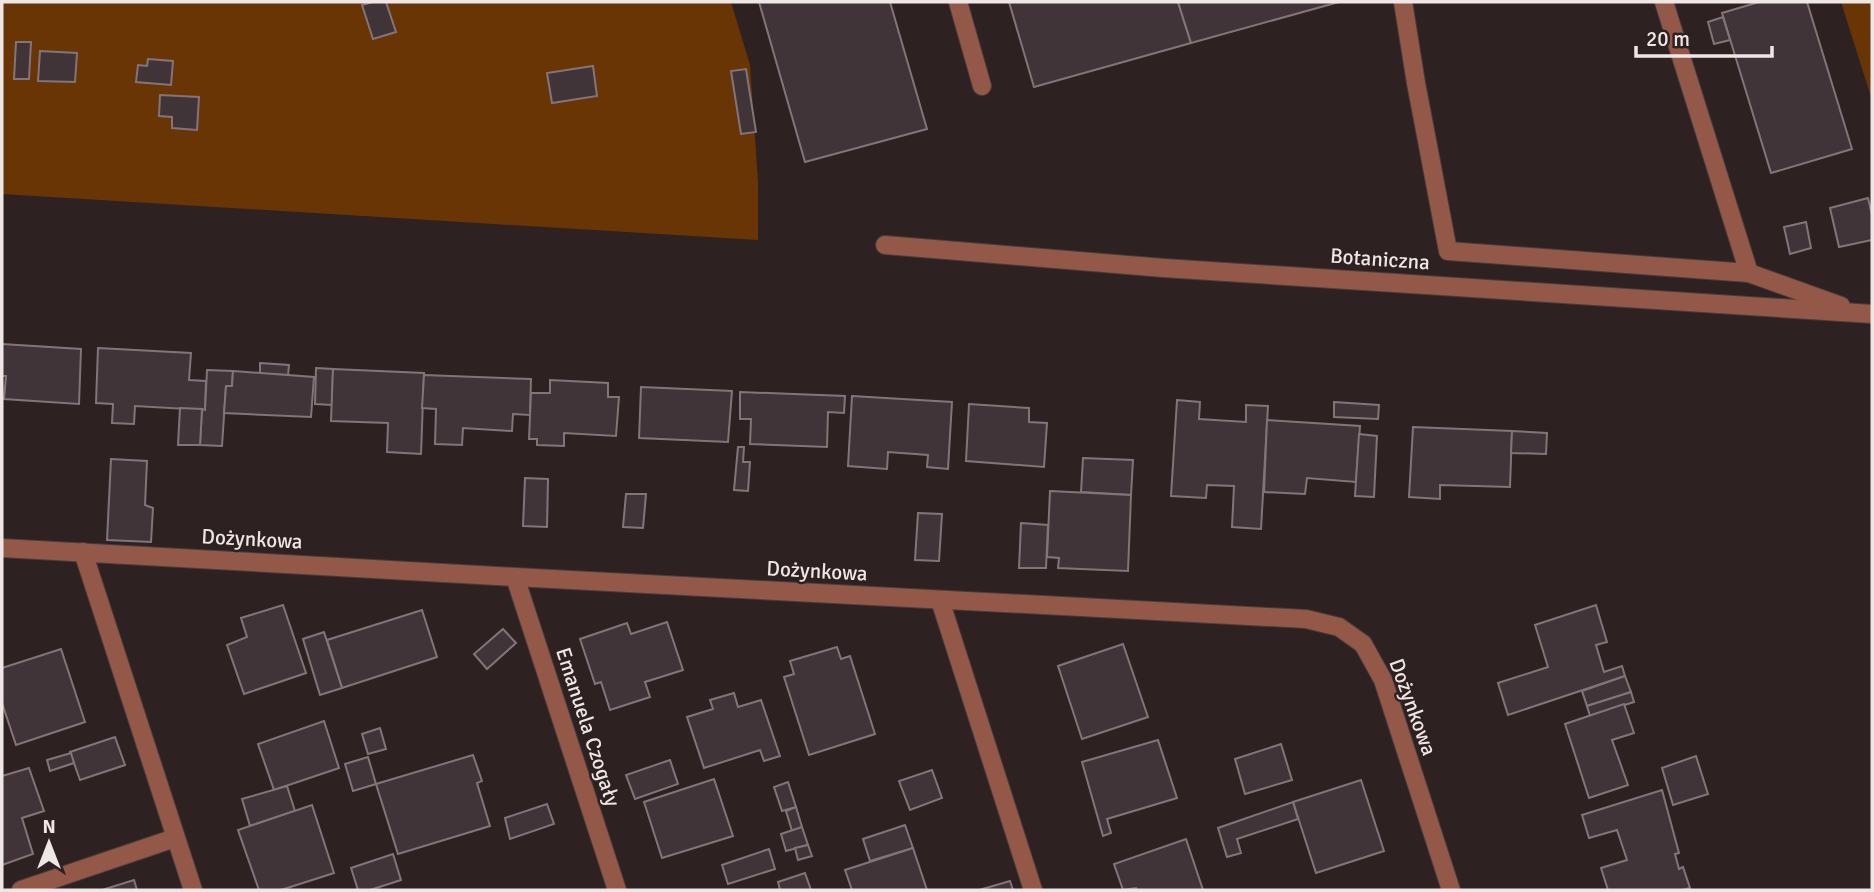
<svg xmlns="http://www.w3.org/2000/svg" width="1874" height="892" viewBox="0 0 1874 892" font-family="Signika,sans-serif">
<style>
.green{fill:#693505}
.building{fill:#413439;stroke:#837479;stroke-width:2}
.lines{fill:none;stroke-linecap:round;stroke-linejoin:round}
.minor-casing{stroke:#493d3d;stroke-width:20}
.minor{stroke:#935848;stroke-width:18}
.labels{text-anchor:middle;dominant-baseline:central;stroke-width:5;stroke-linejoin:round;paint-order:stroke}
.street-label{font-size:21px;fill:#efe6e6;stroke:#2e2122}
</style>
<rect width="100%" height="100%" fill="#2e2122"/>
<!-- green -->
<g class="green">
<polygon points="2,2 731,2 750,65 758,182 758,240 2,194"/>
<polygon points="1841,2 1872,2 1872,100"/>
</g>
<!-- building -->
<g class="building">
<polygon points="373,2 386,2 396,32 373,39 362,5"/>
<polygon points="759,2 890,2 927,129 805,162"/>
<polygon points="1009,2 1178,2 1191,43 1034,87"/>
<polygon points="1178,2 1339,2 1191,43"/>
<polygon points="1759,2 1807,2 1852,149 1771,173 1722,13"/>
<polygon points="1723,17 1730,40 1714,44 1708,22"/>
<polygon points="16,42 31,42 29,79 14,79"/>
<polygon points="40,51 77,53 75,82 38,81"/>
<polygon points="148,59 173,61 171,85 136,82 138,65 147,66"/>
<polygon points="593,66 597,96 552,103 547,73"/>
<polygon points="746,69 756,132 741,134 731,71"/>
<polygon points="160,95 199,97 197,130 172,128 172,117 159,116"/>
<polygon points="1868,198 1872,215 1872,240 1839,247 1830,208"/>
<polygon points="1806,222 1811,248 1790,254 1784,227"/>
<polygon points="2,344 81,349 79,404 4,399 6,376 2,376"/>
<polygon points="98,348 191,353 189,380 206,381 205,410 135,406 134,424 112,423 113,404 96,403"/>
<polygon points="260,363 289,365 288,375 260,374"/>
<polygon points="316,368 333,369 332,405 315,404"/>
<polygon points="333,369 424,373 421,454 387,452 388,423 331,421"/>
<polygon points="207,370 233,371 232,386 226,386 222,446 200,445 202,409 205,410"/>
<polygon points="233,371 314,377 311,417 224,413 226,386 232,386"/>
<polygon points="424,375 531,379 530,415 513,414 512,431 463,428 462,445 435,444 436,409 422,408"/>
<polygon points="550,380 608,383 608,397 619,397 616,436 564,433 564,446 537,445 537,439 529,439 531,393 550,393"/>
<polygon points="641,387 732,391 728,442 639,438"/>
<polygon points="740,392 845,396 844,413 828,412 827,447 750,444 751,419 740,419"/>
<polygon points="852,396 952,402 948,469 927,467 928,455 888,452 887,469 848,466"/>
<polygon points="1177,400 1200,402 1199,419 1246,422 1246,405 1268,406 1261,529 1232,527 1234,486 1207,485 1206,498 1171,496"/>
<polygon points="1334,402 1379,405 1378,419 1334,417"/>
<polygon points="969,404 1029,408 1029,422 1047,423 1044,467 966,461"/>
<polygon points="180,408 202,409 200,445 178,445"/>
<polygon points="1267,420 1360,426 1356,482 1307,478 1305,494 1264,492"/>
<polygon points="1413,427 1512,431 1510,487 1440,485 1440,499 1409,497"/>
<polygon points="1512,431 1547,433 1546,454 1511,453"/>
<polygon points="1359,434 1377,436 1374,497 1355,496"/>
<polygon points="738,447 744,447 743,462 750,462 748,491 734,490"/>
<polygon points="1083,458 1133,460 1131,495 1081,492"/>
<polygon points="111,459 147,461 145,505 153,508 151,542 107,540"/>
<polygon points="525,478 548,479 547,527 523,526"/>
<polygon points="1050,491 1131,495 1128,571 1058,568 1059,558 1047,557"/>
<polygon points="626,494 646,494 643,528 623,527"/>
<polygon points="918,513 942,514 939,561 915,560"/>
<polygon points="1021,523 1048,525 1046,568 1019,568"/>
<polygon points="283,605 306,673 244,694 227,645 247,637 241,618"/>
<polygon points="1596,605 1607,642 1596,645 1604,672 1622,666 1625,676 1508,715 1498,683 1548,667 1535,625"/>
<polygon points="422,610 437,657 342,688 327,640"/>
<polygon points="667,622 683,670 645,682 650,697 610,710 601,682 595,684 580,639 627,623 631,634"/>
<polygon points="503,629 516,643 487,669 474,654"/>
<polygon points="324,632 342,688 320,695 303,639"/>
<polygon points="1123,644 1148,717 1082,739 1058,666"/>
<polygon points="837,647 841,659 850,656 875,734 809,755 784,677 794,674 790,661"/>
<polygon points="61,649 85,722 16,745 2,703 2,668"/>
<polygon points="1625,676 1631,692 1587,706 1582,691"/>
<polygon points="1631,692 1634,702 1590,716 1587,706"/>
<polygon points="734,693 738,707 761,700 780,756 764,761 760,750 704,768 687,717 713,709 710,700"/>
<polygon points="1624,704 1634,733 1612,740 1628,785 1589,798 1565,724"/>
<polygon points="324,721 339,768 274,790 258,744"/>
<polygon points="380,728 386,749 368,754 362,734"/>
<polygon points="115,737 125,765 80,780 70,752"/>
<polygon points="1158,740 1177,798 1107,819 1111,833 1103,836 1082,762"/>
<polygon points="1281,744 1292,780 1245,794 1235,759"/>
<polygon points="71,753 74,763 50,771 47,760"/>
<polygon points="473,755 482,781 477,783 490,826 398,854 376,784"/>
<polygon points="1696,756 1708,794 1673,805 1662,768"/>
<polygon points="368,757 376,784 353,791 345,764"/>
<polygon points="670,760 678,784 635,799 626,775"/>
<polygon points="29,768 44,811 22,818 33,854 2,865 2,776"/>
<polygon points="932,770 942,798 910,810 899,781"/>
<polygon points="714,779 733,836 662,858 644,802"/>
<polygon points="1361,780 1384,851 1316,873 1293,802"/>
<polygon points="788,782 796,807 782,811 774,787"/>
<polygon points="287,786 295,811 250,826 242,799"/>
<polygon points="1662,790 1679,853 1675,854 1679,869 1683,867 1690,888 1682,890 1608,890 1601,868 1627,860 1617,830 1589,838 1582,815"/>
<polygon points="1293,802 1298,819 1237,839 1241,853 1227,857 1218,828"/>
<polygon points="547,804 554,824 510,839 505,818"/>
<polygon points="312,805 334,873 281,890 259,890 238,830"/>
<polygon points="796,807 802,827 792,831 786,811"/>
<polygon points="905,825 913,848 870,861 863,839"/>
<polygon points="802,827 808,845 786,851 781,834"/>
<polygon points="1186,839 1203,890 1137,890 1136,888 1123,890 1114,864"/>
<polygon points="808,845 812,856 798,860 795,848"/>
<polygon points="913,848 927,890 852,890 845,870"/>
<polygon points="769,849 775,869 728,884 722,865"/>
<polygon points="393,854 401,880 370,890 358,890 351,868"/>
<polygon points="805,873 811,890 780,890 778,882"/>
<polygon points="134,880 137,890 102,890"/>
<polygon points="1010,881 1013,890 979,890"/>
</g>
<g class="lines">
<!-- minor casing -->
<g class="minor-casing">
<g id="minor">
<polyline points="958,2 982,86"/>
<polyline points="1403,2 1416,83 1448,251 1749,273 1841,306"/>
<polyline points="1664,2 1749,273"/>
<polyline points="885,245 1164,268 1872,314"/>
<polyline points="2,548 515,577 1306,619 1339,627 1363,644 1383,680 1451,890"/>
<polyline points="83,552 193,890"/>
<polyline points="515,577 617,890"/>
<polyline points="940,600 1033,890"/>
<polyline points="21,890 175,838"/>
</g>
</g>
<!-- minor -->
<use href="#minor" class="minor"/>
</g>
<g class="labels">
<!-- street labels -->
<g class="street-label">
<text transform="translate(1380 259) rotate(4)">Botaniczna</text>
<text transform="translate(252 539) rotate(3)">Dożynkowa</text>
<text transform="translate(817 571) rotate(3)">Dożynkowa</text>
<text transform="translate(1413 707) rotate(70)">Dożynkowa</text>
<text transform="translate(588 727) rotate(72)">Emanuela Czogały</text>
</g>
</g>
<!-- border -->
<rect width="1874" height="892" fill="none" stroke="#efe6e6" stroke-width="7"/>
<!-- north arrow -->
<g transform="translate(49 843)" stroke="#2e2122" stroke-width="5" paint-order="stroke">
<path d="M0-5L12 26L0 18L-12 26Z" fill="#efe6e6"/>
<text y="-10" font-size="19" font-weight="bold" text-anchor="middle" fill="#efe6e6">N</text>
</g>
<!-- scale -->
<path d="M1636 46v10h136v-10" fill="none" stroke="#efe6e6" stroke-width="3.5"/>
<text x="1646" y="46" font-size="21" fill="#efe6e6" stroke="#2e2122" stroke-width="5" paint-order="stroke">20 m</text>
</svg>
